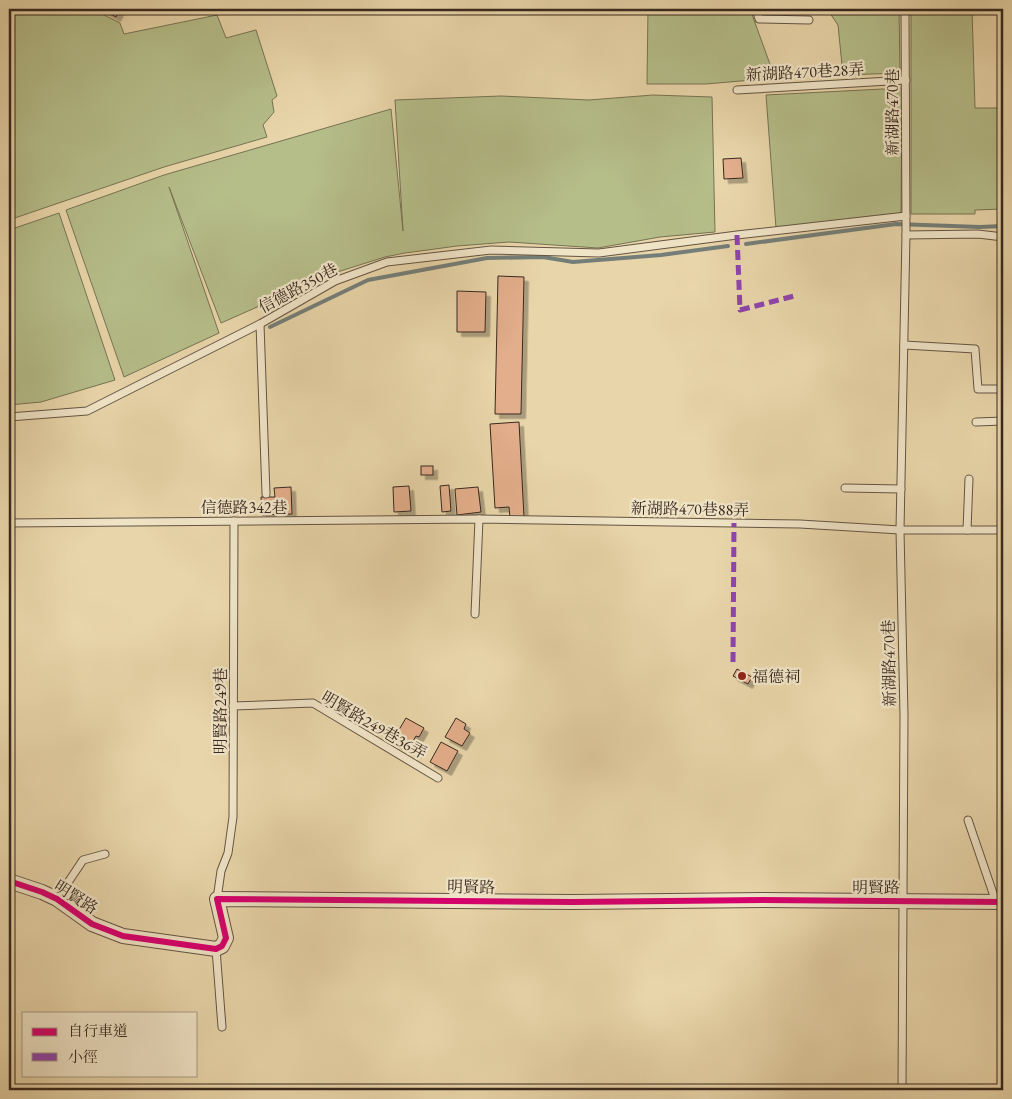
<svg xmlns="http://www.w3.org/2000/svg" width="1012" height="1099" viewBox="0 0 1012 1099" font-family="'EB Garamond','Noto Serif TC',serif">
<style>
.green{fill:#b5bd89;stroke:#767354}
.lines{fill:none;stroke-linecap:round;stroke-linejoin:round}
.stream{stroke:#747e78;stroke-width:4}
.building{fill:#e3ae8b;stroke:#38291f;filter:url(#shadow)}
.service-casing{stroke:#645442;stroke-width:9}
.minor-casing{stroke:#645442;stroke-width:16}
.service{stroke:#f0e4c7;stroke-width:7}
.minor{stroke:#f0e4c7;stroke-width:14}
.quiet{stroke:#8e44ad;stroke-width:5;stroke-dasharray:10 5;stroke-linecap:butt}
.cycleway-casing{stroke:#f0e4c7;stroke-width:9}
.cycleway{stroke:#d6006c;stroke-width:6}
.poi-dot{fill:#8f2418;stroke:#f0e4c7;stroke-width:2}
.labels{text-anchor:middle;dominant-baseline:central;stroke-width:4.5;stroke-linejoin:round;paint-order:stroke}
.street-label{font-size:16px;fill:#38291f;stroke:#f0e4c7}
.poi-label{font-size:16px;fill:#38291f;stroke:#f0e4c7;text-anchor:start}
</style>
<defs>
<filter id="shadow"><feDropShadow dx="4.5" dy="4.5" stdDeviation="0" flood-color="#0004"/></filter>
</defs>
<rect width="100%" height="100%" fill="#e8d5a9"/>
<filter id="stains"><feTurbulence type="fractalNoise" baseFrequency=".004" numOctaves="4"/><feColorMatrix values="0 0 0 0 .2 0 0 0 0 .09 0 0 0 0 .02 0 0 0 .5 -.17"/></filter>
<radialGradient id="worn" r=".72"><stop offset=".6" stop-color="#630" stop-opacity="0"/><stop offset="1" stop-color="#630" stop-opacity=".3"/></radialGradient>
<!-- green -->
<g class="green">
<polygon points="18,9 92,9 120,23 124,34 217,15 226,38 256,30 277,96 272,100 274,112 263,125 267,137 164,167 9,220 9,16"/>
<polygon points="648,9 750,9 775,78 706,84 647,84"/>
<polygon points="827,9 899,9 900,73 843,75 838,25"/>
<polygon points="911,9 972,9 975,108 1003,108 1003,209 975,210 975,214 911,214"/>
<polygon points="902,88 901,215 776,228 766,95"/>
<polygon points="653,95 712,97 715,232 660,237 598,248 509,242 457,246 405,253 385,257 334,273 221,323 169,187 219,333 124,377 66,210 164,175 391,109 403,231 395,100 501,96 589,100"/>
<polygon points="59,213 115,380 41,402 9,405 9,230"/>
</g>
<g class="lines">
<!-- stream -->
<g class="stream">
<polyline points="746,244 896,224 980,227 1003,226"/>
<polyline points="270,327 368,280 487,258 543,257 573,262 661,255 728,246"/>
</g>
</g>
<!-- building -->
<g class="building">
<polygon points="101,9 120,9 116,17"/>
<polygon points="741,158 743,178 724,179 723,159"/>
<polygon points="498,276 524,277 521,414 495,414"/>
<polygon points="457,291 486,292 485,332 457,332"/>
<polygon points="519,422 524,517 510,518 509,507 495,508 490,424"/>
<rect x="421" y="466" width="12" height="9"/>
<polygon points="449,485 451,511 442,512 440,486"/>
<polygon points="409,486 411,511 394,512 393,487"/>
<polygon points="291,487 292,514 262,515 261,497 275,497 274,488"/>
<polygon points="478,487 481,512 457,515 455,489"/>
<polygon points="737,669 752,677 748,684 733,676"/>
<polygon points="406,718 424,728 419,737 416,736 413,741 416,742 413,747 410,745 408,748 401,744 400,746 395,743 400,734 397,733"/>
<polygon points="456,718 466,724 464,729 470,733 462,746 445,737"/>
<polygon points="441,742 458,751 447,771 430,762"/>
</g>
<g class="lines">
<!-- service casing -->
<g class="service-casing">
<g id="service">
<polyline points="756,9 759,19 809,20"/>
<polyline points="737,90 906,80"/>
<polyline points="906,235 978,234 1003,237"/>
<polyline points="260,324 266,494"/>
<polyline points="904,345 975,349 978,389 1003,389"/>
<polyline points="9,417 87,411 260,324 335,281 387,262 491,250 599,253 737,235 906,216"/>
<polyline points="976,422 1003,421"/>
<polyline points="845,488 901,489"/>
<polyline points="9,523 479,519 800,524 900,530 1003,530"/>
<polyline points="967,530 969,479"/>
<polyline points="475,614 479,519"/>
<polyline points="233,706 313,703 438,778"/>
<polyline points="968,820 996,902"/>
<polyline points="57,899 83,860 105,854"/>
<polyline points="217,899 221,871 228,853 233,817 234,521"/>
<polyline points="216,949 222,1027"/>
<polyline points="902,1090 904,715 900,530 906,235 905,9"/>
</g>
</g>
<!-- minor casing -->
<g class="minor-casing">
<polyline id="minor" points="9,881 42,892 57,899 92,924 123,936 216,949 222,946 226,938 217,899 573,902 763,900 1003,902"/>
</g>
<!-- service -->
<use href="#service" class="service"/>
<!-- minor -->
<use href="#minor" class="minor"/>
<!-- quiet -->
<g class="quiet">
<polyline points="737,235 740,310 798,295"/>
<polyline points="733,662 734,523"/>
</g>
<!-- cycleway casing -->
<g class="cycleway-casing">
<polyline id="cycleway" points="9,881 42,892 57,899 92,924 123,936 216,949 222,946 226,938 217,899 573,902 763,900 1003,902"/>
</g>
<!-- cycleway -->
<use href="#cycleway" class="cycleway"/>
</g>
<!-- markers -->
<circle class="poi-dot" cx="742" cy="676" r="5"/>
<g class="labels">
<!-- street labels -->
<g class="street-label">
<text transform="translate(805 72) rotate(-3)">新湖路470巷28弄</text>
<text transform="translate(892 112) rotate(-90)">新湖路470巷</text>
<text transform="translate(298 288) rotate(-28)">信德路350巷</text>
<text x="244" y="507">信德路342巷</text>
<text transform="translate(690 509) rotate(1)">新湖路470巷88弄</text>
<text transform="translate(889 663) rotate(-91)">新湖路470巷</text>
<text transform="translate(220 711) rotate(-90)">明賢路249巷</text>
<text transform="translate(374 725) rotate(30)">明賢路249巷36弄</text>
<text transform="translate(471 887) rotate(1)">明賢路</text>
<text x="876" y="887">明賢路</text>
<text transform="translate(76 897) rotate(32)">明賢路</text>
</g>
<!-- poi labels -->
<g class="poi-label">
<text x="752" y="676">福德祠</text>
</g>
</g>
<!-- margin -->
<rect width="1012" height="1099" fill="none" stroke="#e8d5a9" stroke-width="30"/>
<rect x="10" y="10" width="992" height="1079" fill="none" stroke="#38291f" stroke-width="2.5"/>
<rect x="15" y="15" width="982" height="1069" fill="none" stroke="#38291f"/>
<!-- legend -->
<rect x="22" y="1012" width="175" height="65" fill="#f0e4c7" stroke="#a69984"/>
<rect x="32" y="1028" width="25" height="8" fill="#d6006c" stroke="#a69984"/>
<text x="68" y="1036" font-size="15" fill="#38291f">自行車道</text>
<rect x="32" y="1053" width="25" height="8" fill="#8e44ad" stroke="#a69984"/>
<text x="68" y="1062" font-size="15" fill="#38291f">小徑</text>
<rect width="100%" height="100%" filter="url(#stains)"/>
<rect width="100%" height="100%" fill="url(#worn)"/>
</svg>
